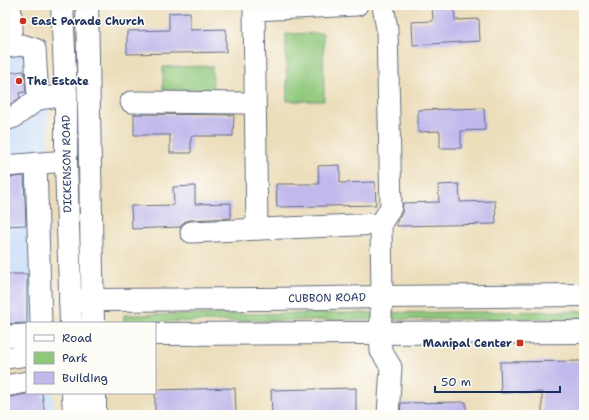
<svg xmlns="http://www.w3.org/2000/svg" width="589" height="420" viewBox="0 0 589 420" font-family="'Shantell Sans',sans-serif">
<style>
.built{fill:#c8ddf9}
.green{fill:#8fc87b;stroke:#557c6c}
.building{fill:#c1b9ec}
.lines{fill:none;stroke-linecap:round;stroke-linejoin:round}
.minor-casing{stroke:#646c7f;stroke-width:23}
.major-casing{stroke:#646c7f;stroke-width:24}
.minor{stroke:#fff;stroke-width:21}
.major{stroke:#fff;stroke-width:22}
.poi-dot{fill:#c8321e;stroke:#fdfcf7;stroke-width:1.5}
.labels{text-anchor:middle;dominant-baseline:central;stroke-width:3;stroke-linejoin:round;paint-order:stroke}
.poi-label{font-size:11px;font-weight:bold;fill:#1b2f5e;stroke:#fdfcf7;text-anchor:start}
.street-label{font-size:11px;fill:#1b2f5e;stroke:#fdfcf7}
</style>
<rect width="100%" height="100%" fill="#fdfcf7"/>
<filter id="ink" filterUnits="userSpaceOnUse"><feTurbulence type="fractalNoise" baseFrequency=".025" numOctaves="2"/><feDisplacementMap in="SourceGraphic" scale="8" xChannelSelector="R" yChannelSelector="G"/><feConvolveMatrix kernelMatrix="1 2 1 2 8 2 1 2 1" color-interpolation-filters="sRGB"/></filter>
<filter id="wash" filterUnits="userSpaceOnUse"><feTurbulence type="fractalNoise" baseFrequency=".012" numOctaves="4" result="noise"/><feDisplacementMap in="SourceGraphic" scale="16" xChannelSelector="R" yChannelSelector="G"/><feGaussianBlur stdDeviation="0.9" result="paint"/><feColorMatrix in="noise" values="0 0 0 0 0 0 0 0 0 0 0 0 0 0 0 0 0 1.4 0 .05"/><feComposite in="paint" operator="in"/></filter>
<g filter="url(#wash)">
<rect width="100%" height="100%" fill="#ecdebb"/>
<!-- built -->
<g class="built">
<polygon points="43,36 48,97 50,323 27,323 27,342 5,345 5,40"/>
<polygon points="27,380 27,393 53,393 54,415 5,415 5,385"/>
</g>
<!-- green -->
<g class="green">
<polygon points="323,33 324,101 287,101 286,34"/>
<polygon points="212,66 213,89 163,90 163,67"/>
<polygon points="584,311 584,318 124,322 124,315"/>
</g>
<g id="blocks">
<!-- building -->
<g class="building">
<polygon points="432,5 454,5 455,20 479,19 480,41 413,45 412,22 433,21"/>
<polygon points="190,12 190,30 226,29 226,52 127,54 127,31 169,30 169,13"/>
<polygon points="24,71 26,92 19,93 20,98 5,107 5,73"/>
<polygon points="484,108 485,130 461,131 461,148 440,148 440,131 418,132 418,110"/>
<polygon points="134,114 234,115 233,136 191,136 191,153 170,153 170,135 134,135"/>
<polygon points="340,165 340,183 375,182 376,205 277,207 276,184 319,184 318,166"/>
<polygon points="24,176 26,225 5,226 5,178"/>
<polygon points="459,184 460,202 495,201 496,224 397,226 397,221 402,213 403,203 439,202 438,185"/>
<polygon points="195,186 195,204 231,203 231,218 190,220 184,222 180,227 132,229 131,206 174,205 173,187"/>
<polygon points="5,274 27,274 27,323 5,324"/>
<polygon points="584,361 584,415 542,415 542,392 501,393 500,362"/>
<polygon points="235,388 236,415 155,415 155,390"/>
<polygon points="356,388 356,415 272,415 271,390"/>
<polygon points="31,393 42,393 45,415 5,415 5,398"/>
<polygon points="466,402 466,415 400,415 401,403"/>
</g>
</g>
</g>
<g filter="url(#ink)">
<use href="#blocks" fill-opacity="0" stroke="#646c7f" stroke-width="1"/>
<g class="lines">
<!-- minor casing -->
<g class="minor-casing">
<g id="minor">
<polyline points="383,5 387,29 391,207 381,224 382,297 380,333 381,351 391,367 388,415"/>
<polyline points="5,29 12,28 10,5"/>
<polyline points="5,47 22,45 35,49 38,99"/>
<polyline points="131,102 255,103"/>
<polyline points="5,120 14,117 38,99 66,95"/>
<polyline points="36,163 41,323"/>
<polyline points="5,166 66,161"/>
<polyline points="257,229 254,10 357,5"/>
<polyline points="191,232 381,224"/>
<polyline points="5,336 27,335"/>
<polyline points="5,358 27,355"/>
<polyline points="5,386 27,382"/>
</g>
</g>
<!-- major casing -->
<g class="major-casing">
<g id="major">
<polyline points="62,5 66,95 66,161 71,323"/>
<polyline points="87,5 93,323"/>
<polyline points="70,301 93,300 268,299 382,297 584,295"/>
<polyline points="155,334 584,332"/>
<polyline points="73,393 74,415"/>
<polyline points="95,393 95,415"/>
</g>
</g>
<!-- minor -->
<use href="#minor" class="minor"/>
<!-- major -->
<use href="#major" class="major"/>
</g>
</g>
<!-- markers -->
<g class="poi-dot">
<circle cx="23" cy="21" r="4"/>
<circle cx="19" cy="81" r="4"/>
<rect x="516" y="339" width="8" height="8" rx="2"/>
</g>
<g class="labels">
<!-- poi labels -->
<g class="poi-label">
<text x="31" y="21">East Parade Church</text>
<text x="27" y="81">The Estate</text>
<text x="512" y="343" text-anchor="end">Manipal Center</text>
</g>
<!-- street labels -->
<g class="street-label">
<text transform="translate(67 164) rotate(-91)">DICKENSON ROAD</text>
<text transform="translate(327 298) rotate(-1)">CUBBON ROAD</text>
</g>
</g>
<!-- margin -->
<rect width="589" height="420" fill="none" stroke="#fdfcf7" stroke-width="20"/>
<!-- legend -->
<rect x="26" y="322" width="130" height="72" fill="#fdfcf7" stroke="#a3aaba"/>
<rect x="34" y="335" width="20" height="6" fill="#ffffff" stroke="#a3aaba"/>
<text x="62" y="342" font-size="12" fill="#1b2f5e">Road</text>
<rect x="34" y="352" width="20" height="12" fill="#8fc87b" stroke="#a3aaba"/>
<text x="62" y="362" font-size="12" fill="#1b2f5e">Park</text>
<rect x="34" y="372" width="20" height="12" fill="#c1b9ec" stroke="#a3aaba"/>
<text x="62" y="382" font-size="12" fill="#1b2f5e">Building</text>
<!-- scale -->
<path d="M435 386v6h125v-6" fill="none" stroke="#1b2f5e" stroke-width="2"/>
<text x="441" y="386" font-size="12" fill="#1b2f5e" stroke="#fdfcf7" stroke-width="3" paint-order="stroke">50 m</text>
</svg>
